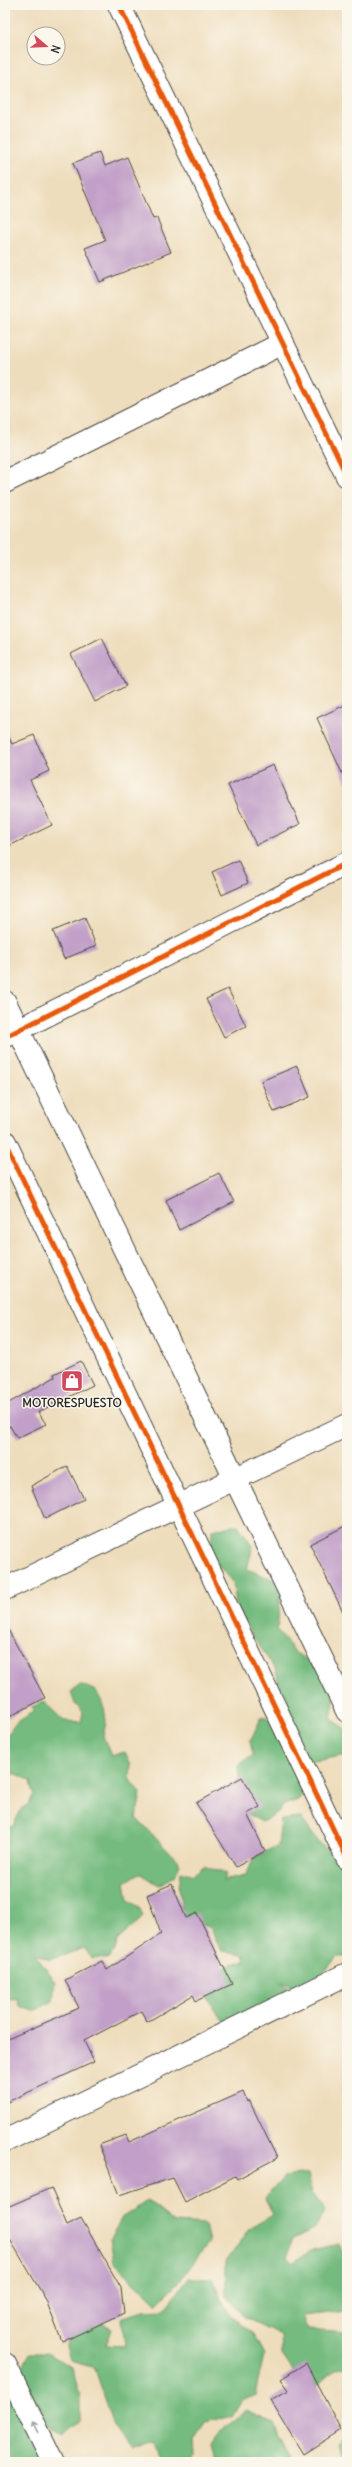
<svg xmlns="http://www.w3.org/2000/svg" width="352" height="2467" viewBox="0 0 352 2467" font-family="Delius,sans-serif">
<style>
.forest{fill:#75bb7f;stroke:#507355}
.building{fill:#c19fc8}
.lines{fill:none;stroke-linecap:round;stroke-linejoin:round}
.street-casing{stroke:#484641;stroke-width:24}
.street{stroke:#fff;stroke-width:22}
.cycleway-casing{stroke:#fbf7ec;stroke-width:8}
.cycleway{stroke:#e8590c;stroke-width:5}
.oneway{stroke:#a0a0a0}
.labels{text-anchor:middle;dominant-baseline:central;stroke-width:3;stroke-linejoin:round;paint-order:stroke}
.poi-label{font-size:12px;font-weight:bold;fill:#2b2b2b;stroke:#fbf7ec}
</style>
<rect width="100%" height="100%" fill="#fbf7ec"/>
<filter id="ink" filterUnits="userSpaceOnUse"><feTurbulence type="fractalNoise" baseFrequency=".025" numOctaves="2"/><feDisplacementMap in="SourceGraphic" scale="8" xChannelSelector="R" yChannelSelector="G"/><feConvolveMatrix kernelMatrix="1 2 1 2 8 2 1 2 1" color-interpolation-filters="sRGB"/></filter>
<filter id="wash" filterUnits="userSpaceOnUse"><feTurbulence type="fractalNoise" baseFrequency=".012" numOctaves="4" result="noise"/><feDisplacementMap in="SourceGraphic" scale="16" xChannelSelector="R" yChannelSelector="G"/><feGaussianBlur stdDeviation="0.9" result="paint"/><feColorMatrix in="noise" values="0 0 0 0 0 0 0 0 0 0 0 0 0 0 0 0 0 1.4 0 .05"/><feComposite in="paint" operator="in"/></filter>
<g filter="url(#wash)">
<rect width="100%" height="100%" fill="#eeddbc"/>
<!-- forest -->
<g class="forest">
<polygon points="238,1525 253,1546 247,1569 282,1583 277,1629 294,1652 323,1670 335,1695 331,1719 347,1729 347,1755 309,1762 286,1713 276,1671 237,1612 233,1582 211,1558 212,1530"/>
<polygon points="80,1684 96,1691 104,1706 106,1722 103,1736 111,1756 125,1752 131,1765 130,1780 141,1794 136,1818 180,1863 175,1876 159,1885 140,1873 125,1882 128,1900 139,1907 143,1916 117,1941 115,1951 107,1959 92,1958 84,1948 50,1960 34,1953 55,1982 53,2001 34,2011 20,2006 17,1998 5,2001 5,1824 13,1826 22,1808 29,1804 34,1795 31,1781 17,1774 5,1774 5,1738 16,1723 33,1712 32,1707 44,1702 64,1721 81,1722 83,1712 75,1704 71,1692"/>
<polygon points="262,1716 278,1721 310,1784 298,1800 284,1805 277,1813 262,1822 248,1814 240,1793 238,1766 253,1755 250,1741"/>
<path d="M301 1818 317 1840 340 1863 347 1882V1957H337L320 1977 297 1989 282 1982 291 1991 225 2023 204 1992C216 1976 222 1963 244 1962L245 1954 222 1951 209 1926 183 1916 179 1889 181 1871 193 1875 204 1866 226 1874 223 1880 246 1875 254 1858 278 1845 281 1820Z"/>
<path d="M308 2174 312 2194 325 2211 315 2228 291 2240 288 2256 294 2262 312 2250 339 2244 347 2264V2311L302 2316 308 2329 347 2332V2368C336 2366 325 2378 318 2385L298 2378 282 2355 281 2335 244 2317 226 2294V2262L250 2228 273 2215 265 2198 284 2177Z"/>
<polygon points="147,2201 175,2223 205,2225 209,2242 179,2282 157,2304 114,2262 110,2238 123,2217"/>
<polygon points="189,2278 213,2278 230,2316 252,2332 264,2355 255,2395 242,2401 232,2416 205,2422 194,2440 195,2457 193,2462 164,2462 151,2443 132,2449 114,2425 94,2366 70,2360 66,2345 69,2325 92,2319 112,2328 106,2345 125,2346 122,2318 143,2311 164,2310"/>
<path d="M30 2353H47L72 2367 76 2387 80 2395V2419L62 2433C35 2420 28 2402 19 2375Z"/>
<polygon points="5,2367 43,2462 5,2462"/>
<polygon points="246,2411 274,2423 283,2447 292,2462 216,2462 211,2445 223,2429"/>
<polygon points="347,2437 347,2462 342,2462 337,2447"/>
</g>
<g id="blocks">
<!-- building -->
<g class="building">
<polygon points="100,153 105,166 127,157 153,219 157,218 171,252 100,282 85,248 105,240 73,163"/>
<polygon points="102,638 126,686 95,702 71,654"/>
<polygon points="347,704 347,784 317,718"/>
<polygon points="5,729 12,744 34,735 49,771 30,780 52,825 5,848"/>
<polygon points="273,765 300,824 256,845 228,785"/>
<polygon points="238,860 248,883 222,895 212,872"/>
<polygon points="85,918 96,946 64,959 53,931"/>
<polygon points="228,989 246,1026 224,1037 206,999"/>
<polygon points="297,1066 310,1097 274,1112 261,1081"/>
<polygon points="219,1173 234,1202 179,1230 166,1200"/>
<polygon points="81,1361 93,1385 38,1412 46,1424 17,1438 10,1426 5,1428 5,1405 55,1377 54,1374"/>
<polygon points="67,1466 84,1499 45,1519 31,1486"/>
<polygon points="347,1525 347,1620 310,1544"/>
<polygon points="5,1624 45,1698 5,1719"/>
<polygon points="242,1777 260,1807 247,1814 265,1851 236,1867 196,1803"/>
<polygon points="172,1884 186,1918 197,1913 232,1984 196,2001 193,1995 147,2022 141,2011 84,2041 94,2062 5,2103 5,2040 79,2008 65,1980 102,1961 107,1970 161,1934 147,1895"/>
<polygon points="243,2092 247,2102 249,2100 277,2158 237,2179 235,2176 185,2202 173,2178 119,2195 99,2145 126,2135 129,2142"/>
<polygon points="51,2188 67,2225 81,2218 121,2288 124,2313 62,2342 46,2300 5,2231 5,2208"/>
<polygon points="306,2363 341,2430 303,2454 270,2400 289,2390 281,2379"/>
</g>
</g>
</g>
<g filter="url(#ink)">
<use href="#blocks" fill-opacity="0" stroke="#484641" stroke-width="1"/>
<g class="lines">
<!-- street casing -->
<g class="street-casing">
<g id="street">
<polyline points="119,5 347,476"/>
<polyline points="5,482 283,343"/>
<polyline points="5,1002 347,1711"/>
<polyline points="6,1036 347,863"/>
<polyline points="5,1142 347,1858"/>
<polyline points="5,1589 347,1425"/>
<polyline points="5,2141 347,1974"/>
<polyline points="5,2364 53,2462"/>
</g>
</g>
<!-- street -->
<use href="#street" class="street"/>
<!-- cycleway casing -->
<g class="cycleway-casing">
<g id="cycleway">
<polyline points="119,5 347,476"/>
<polyline points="5,1037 347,863"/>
<polyline points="5,1142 347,1858"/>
</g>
</g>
<!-- cycleway -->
<use href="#cycleway" class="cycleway"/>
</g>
<!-- one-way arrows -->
<defs><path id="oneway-shaft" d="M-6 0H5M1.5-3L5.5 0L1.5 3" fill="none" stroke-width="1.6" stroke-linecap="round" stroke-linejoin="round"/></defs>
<use class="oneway" href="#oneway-shaft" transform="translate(36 2427) rotate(-116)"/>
</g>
<!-- icons -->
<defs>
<g id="shop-square" transform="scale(1.15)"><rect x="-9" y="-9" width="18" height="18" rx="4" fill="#d1495b" stroke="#fbf7ec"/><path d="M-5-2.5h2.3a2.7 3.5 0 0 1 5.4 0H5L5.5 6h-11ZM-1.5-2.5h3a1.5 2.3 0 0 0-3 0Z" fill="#fff"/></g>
</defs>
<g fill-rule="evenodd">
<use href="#shop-square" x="72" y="1381"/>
</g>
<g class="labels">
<!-- poi labels -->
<g class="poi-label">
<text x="72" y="1402">MOTORESPUESTO</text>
</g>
</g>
<!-- margin -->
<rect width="352" height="2467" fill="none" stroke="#fbf7ec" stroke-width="20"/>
<!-- north arrow -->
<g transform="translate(46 46) rotate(109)"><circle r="19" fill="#fbf7ec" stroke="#a8a59f"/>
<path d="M0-3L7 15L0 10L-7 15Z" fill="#d1495b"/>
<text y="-6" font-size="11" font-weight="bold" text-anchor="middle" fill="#2b2b2b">N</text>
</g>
</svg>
